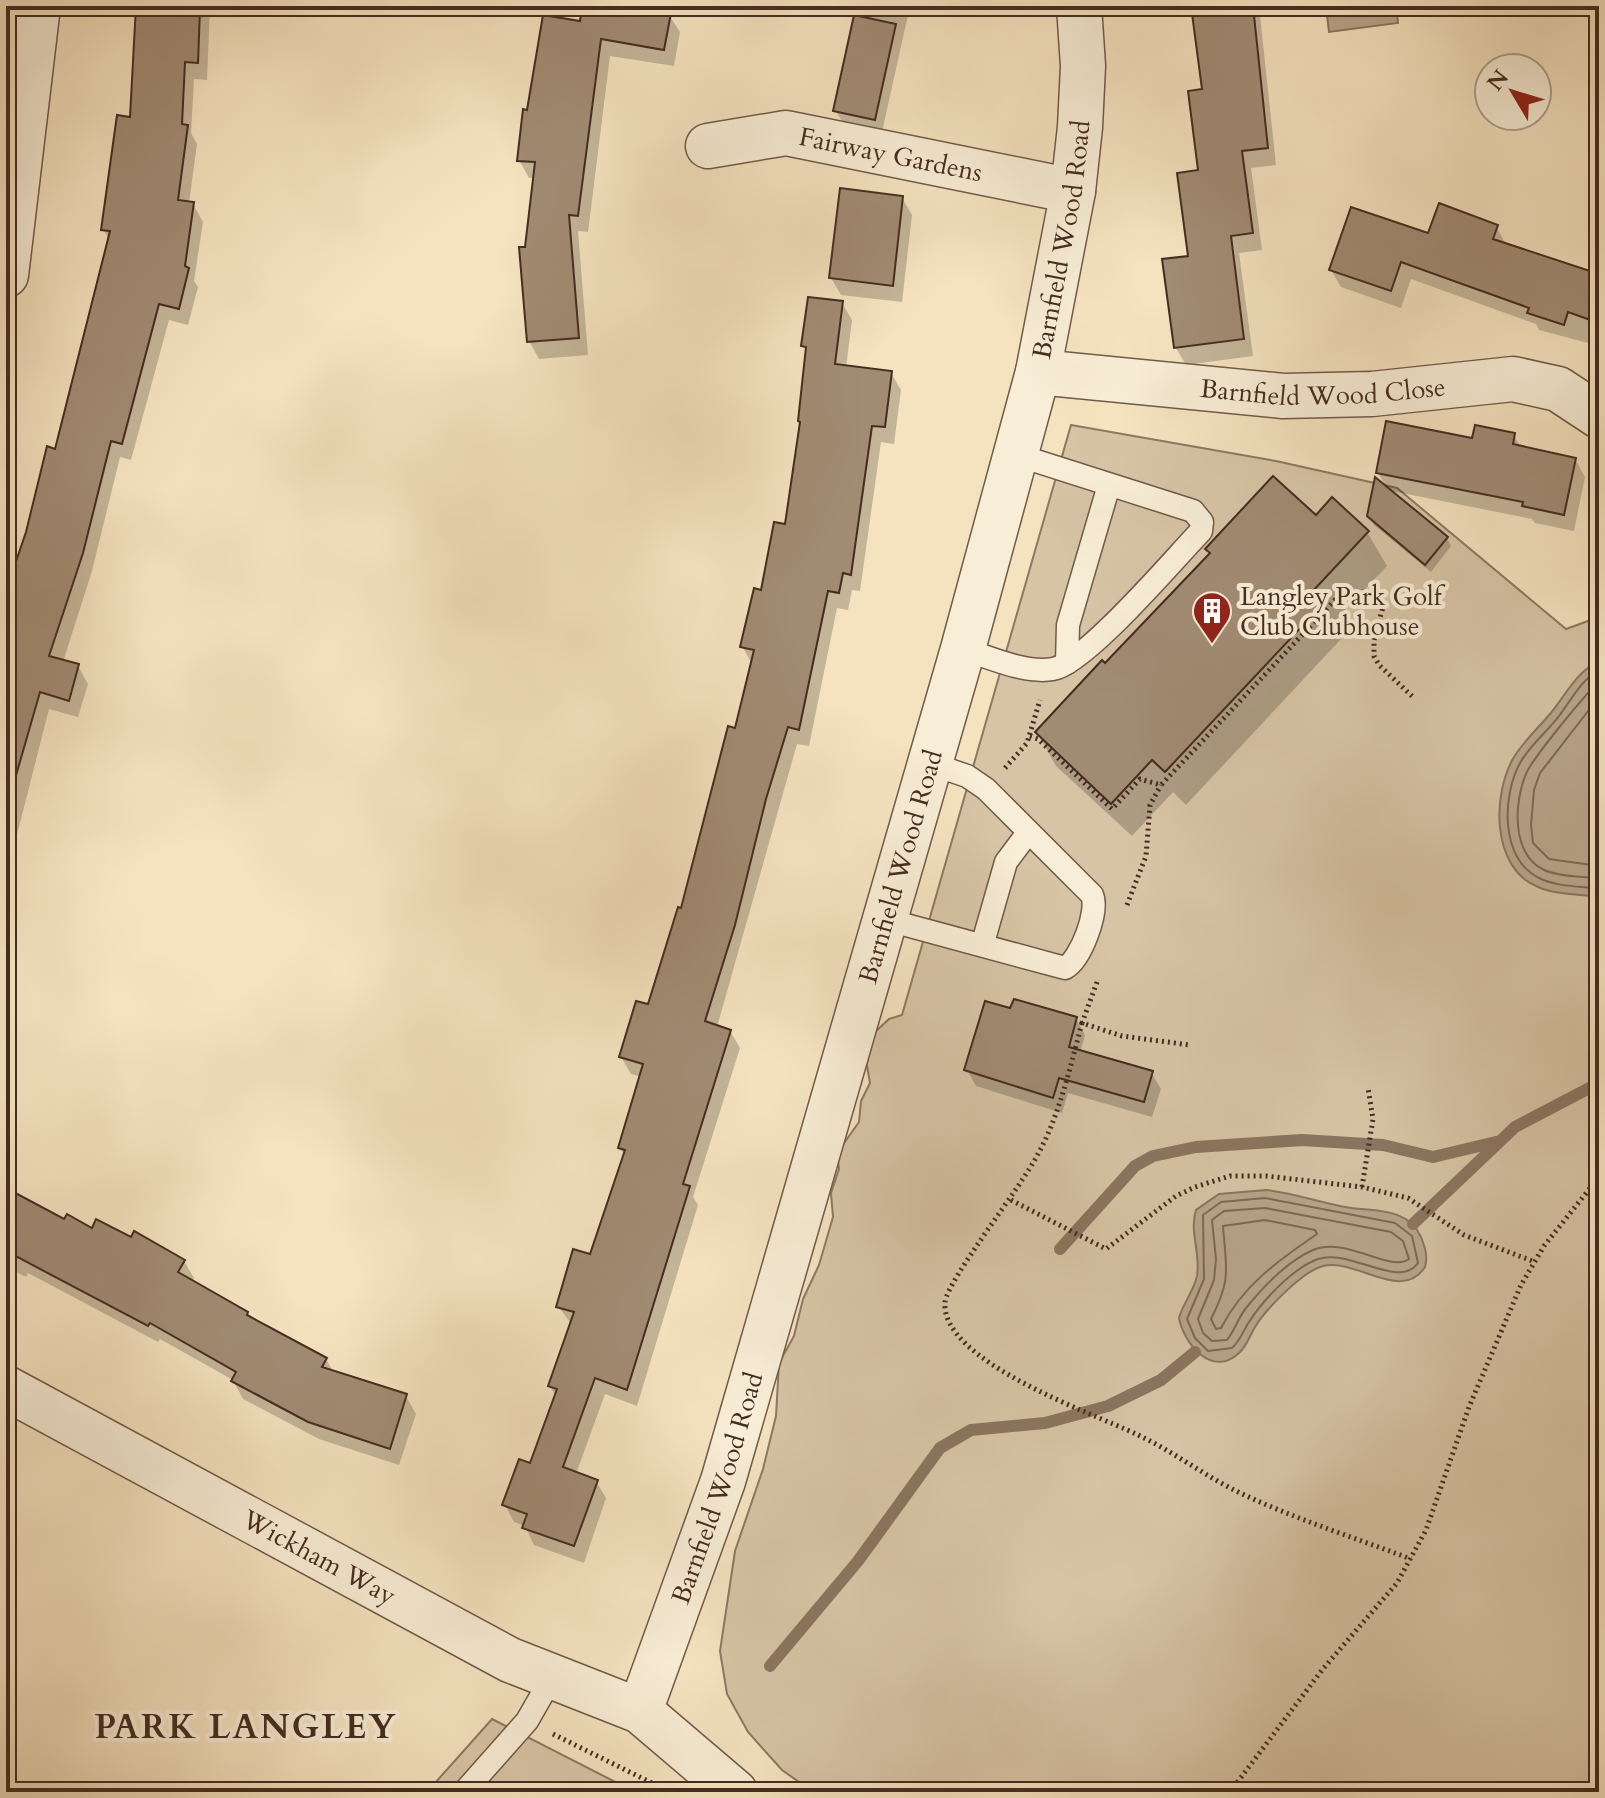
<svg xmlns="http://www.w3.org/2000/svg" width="1605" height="1798" viewBox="0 0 1605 1798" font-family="Cardo,serif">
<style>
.green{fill:#d7c4a5;stroke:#8e7862;stroke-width:2}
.water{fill:#b9a58a;stroke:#8b7560;stroke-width:2}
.shadow{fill:#0003}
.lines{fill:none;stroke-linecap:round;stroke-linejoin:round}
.shore{stroke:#7f6855;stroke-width:2}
.stream{stroke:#8b7560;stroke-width:12}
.building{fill:#a18b73;stroke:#452c20;stroke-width:2}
.service-casing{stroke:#715a48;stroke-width:25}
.minor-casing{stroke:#715a48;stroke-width:47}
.tertiary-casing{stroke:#715a48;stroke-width:47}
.path{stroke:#452c20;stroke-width:5;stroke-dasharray:2 4;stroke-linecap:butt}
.service{stroke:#f8edd6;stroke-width:22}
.minor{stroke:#f8edd6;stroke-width:44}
.tertiary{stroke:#f8edd6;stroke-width:44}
.labels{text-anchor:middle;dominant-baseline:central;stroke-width:8;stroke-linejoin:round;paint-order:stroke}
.street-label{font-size:26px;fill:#452c20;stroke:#f8edd6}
.poi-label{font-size:26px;fill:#452c20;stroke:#f8edd6;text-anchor:start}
.district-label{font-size:34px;font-weight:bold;letter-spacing:2px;fill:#452c20;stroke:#f8edd6}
</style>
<rect width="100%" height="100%" fill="#f5e3c0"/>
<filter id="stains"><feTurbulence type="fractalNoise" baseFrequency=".0025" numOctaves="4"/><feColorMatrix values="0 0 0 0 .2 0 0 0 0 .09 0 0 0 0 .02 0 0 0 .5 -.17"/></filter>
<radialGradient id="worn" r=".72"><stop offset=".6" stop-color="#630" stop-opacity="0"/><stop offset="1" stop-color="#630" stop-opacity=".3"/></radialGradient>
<!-- green -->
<g class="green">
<polygon points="1071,425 1276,461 1397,488 1566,629 1599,617 1599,1792 813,1792 782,1770 748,1732 727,1694 720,1651 735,1551 763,1469 776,1416 779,1363 794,1336 803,1299 819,1265 833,1217 831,1193 839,1169 837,1153 859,1122 861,1101 870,1083 866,1060 873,1034 889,1019 902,1015"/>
<polygon points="492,1719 635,1792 427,1792"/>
</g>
<!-- water -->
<g class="water">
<polygon points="1326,6 1396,6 1398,23 1329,32"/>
<path d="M1599 661V897C1580 894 1556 895 1538 887 1491 868 1492 794 1514 757 1524 741 1538 728 1550 714 1566 695 1575 673 1599 661Z"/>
<path d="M1266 1190C1293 1193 1318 1202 1345 1207 1372 1212 1407 1206 1421 1237 1425 1247 1428 1256 1425 1267 1402 1303 1356 1258 1323 1266 1303 1271 1266 1309 1255 1327 1250 1335 1247 1346 1239 1353 1212 1378 1184 1344 1179 1318 1183 1303 1194 1291 1197 1276 1201 1253 1189 1232 1196 1210L1219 1194Z"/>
</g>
<!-- shadow -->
<g class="shadow">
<polygon points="133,6 210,6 207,80 194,79 191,133 197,144 189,203 193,204 203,222 194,281 198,287 188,325 169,320 131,460 120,457 92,571 63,662 78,666 88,684 78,717 49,709 6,878 6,603 48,449 57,451 110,241 103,229 132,119 137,22"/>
<polygon points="584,6 618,6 669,15 680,32 674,66 610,56 588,232 578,231 588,355 539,359 529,341 527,249 535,178 529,178 519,160 529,112 581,23"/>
<polygon points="864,6 910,6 882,132 843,123 835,110"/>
<polygon points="1193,6 1259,6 1276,165 1251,168 1262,250 1239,253 1253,356 1186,365 1176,348 1200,172 1204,90"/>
<polygon points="902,198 912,215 902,302 841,295 831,278"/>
<polygon points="1496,226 1506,245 1599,273 1599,346 1539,330 1536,324 1411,279 1401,308 1341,287 1331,270 1429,235"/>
<polygon points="842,303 852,320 846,368 891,373 901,390 894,444 881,442 860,591 852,590 848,610 837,608 809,746 797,744 717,1027 730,1031 740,1048 693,1197 698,1205 637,1406 605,1394 576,1474 596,1481 606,1498 584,1563 534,1545 525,1526 514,1522 505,1505 531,1466 556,1397 550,1386 572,1325 558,1306 591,1257 625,1156 620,1148 641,1077 631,1074 621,1057 649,1007 682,911 736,730 752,664 742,646 787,526 802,425 808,353 803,346"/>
<polygon points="1514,435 1521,448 1575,459 1585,477 1574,531 1535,523 1532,519 1387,490 1378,472 1474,441"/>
<polygon points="1369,516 1447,538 1451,546 1431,572 1374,525"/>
<polygon points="1316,518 1367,532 1387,566 1332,624 1341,639 1186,805 1173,792 1132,836 1056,766 1037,732 1105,666"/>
<polygon points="1012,1011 1076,1019 1085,1035 1080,1052 1151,1072 1161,1089 1152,1117 1068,1093 1062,1113 976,1086 967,1070"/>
<polygon points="6,1191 65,1221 131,1240 184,1261 194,1278 192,1283 326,1359 334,1373 406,1396 416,1414 399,1465 319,1439 243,1399 233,1380 160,1339 158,1342 28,1273 26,1277 6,1267"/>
</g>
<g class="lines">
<!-- shore -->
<g class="shore">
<path d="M1599 670C1580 681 1572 699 1559 716 1547 732 1530 745 1520 763 1502 796 1500 859 1539 878 1556 887 1581 886 1599 889"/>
<path d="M1599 682C1586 693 1532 759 1526 774 1514 802 1511 854 1544 870 1559 877 1582 876 1599 879"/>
<polyline points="1599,697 1540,773 1534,790 1531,825 1533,843 1549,859 1599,866"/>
<path d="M1265 1198 1395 1223 1412 1236 1418 1263C1399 1290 1350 1248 1318 1259 1293 1268 1263 1300 1249 1322 1243 1331 1240 1341 1232 1348L1208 1351 1195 1338 1187 1319 1204 1279 1203 1215 1221 1202Z"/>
<path d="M1265 1208 1391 1232 1403 1241 1409 1259C1390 1273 1347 1236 1313 1250 1288 1261 1263 1287 1246 1308 1238 1318 1235 1330 1227 1340L1212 1341 1203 1333 1198 1319 1214 1280 1216 1259 1212 1220 1224 1211Z"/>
<path d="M1265 1220 1315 1230 1317 1234C1279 1260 1243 1285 1221 1328L1216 1329 1211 1319C1232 1278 1226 1269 1223 1226Z"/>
</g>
<!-- stream -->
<g class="stream">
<polyline points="1413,1224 1515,1127 1599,1083"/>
<polyline points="1060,1249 1135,1166 1153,1156 1196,1147 1302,1140 1383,1145 1433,1157 1496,1142"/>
<polyline points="770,1666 858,1561 940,1448 971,1430 1045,1423 1108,1406 1161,1380 1195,1352"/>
</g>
</g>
<!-- building -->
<g class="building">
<polygon points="136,6 198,6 200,9 198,63 185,62 182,124 188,125 178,200 194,202 185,266 189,268 179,309 159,304 122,444 111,441 83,553 49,656 79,664 69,701 40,692 15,779 6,778 6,591 26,532 47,446 55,449 110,231 101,230 117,115 130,117"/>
<polygon points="582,6 630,6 671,13 664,50 601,39 578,216 569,215 579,338 527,342 519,247 525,247 535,162 517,161 523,109 527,110 543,15 580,21"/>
<polygon points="1191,6 1253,6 1268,148 1242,151 1253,233 1231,236 1244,339 1174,348 1162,259 1188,256 1177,173 1198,170 1188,91 1202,89"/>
<polygon points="854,15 896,24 875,120 833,111"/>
<polygon points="840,188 903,196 893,286 829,278"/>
<polygon points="1439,203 1498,225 1493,239 1599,274 1599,323 1568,312 1564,325 1527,313 1529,308 1401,262 1391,291 1329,270 1351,207 1428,233"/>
<polygon points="808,297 843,301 835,364 892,371 885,427 872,426 851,575 843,573 839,593 828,591 799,730 788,727 766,799 735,925 705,1021 731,1030 683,1184 690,1186 662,1277 627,1390 595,1378 563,1467 598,1480 574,1546 522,1528 527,1514 502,1505 519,1459 530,1463 557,1389 548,1386 574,1312 556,1307 573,1249 590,1254 625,1150 618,1148 643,1064 619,1057 636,1001 648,1004 678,907 681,908 728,726 735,728 754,650 740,647 754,588 761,590 774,522 785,524 800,422 798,421 806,347 801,346"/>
<polygon points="1386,421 1472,438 1475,425 1515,433 1513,444 1576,458 1564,515 1522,506 1523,502 1376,473"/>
<polygon points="1273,476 1316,515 1332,497 1369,531 1311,593 1323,604 1165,772 1152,760 1111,804 1035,732 1102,660 1105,663 1210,553 1205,549"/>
<polygon points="1375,477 1448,537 1425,565 1367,516"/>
<polygon points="1014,999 1077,1017 1069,1047 1153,1071 1144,1102 1059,1078 1053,1098 964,1070 985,1001 1010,1008"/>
<polygon points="6,1188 64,1219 67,1214 92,1228 96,1219 131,1237 134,1231 185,1260 178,1272 248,1312 247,1315 327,1358 322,1367 407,1394 390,1449 308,1422 231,1381 236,1372 150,1323 148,1326 6,1251"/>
</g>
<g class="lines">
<!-- service casing -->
<g class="service-casing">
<g id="service">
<path d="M963 649C989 657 1025 674 1053 669 1085 664 1174 559 1201 531L1202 522 1193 511 1017 455"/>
<polyline points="1067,663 1068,625 1109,485"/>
<path d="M884 919 1065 968C1081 959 1099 911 1092 895L986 789 967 776 929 763"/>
<polyline points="988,946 984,939 1006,862 1027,834"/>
<polyline points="464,1792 527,1721 551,1679"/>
</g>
</g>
<!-- minor casing -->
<g class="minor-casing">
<g id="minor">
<path id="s1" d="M708 146 786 133 1073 191"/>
<polyline points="6,275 38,6"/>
<path id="s2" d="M1038 372 1283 396 1372 394 1513 379 1558 389 1599 416"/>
</g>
</g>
<!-- tertiary casing -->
<g class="tertiary-casing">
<g id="tertiary">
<path id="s3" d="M6 1388 510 1660 640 1711 735 1792"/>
<path id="s4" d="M640 1711 723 1481 963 649 1038 372 1073 191 1080 127 1083 66 1079 6"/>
</g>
</g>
<!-- path -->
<g class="path">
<polyline points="1030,736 1038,739 1112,809 1140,779 1161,785 1335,600 1359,591 1374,594 1383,607 1374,640 1374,656 1379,665 1413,697"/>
<polyline points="1005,768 1027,743 1040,700"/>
<polyline points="1127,905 1146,856 1150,805 1161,785"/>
<polyline points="1097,982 1082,1023 1122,1036 1190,1045"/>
<path d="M1082 1023C1070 1067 1060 1114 1038 1154 1022 1186 948 1279 945 1302 940 1361 1092 1413 1136 1434 1171 1450 1202 1474 1236 1491 1292 1518 1353 1537 1411 1559"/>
<polyline points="1362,1187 1373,1119 1368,1088"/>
<polyline points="1011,1200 1106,1249 1176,1196 1195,1187 1230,1176 1266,1176 1362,1187 1408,1198 1464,1235 1535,1262"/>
<polyline points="553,1734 662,1788"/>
<polyline points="1230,1792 1322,1670 1397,1583 1426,1530 1469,1407 1521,1285 1544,1246 1599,1177"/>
</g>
<!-- service -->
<use href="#service" class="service"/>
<!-- minor -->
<use href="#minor" class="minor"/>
<!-- tertiary -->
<use href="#tertiary" class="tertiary"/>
</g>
<!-- icons -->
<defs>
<g id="building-pin" transform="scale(2)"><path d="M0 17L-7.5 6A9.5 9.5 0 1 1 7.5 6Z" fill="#8f2418" stroke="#f8edd6"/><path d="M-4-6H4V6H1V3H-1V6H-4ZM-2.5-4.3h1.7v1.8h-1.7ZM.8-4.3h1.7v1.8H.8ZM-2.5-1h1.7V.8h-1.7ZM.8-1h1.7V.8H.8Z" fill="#fff"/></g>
</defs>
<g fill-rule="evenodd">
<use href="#building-pin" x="1212" y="611"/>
</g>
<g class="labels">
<!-- street labels -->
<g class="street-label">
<text stroke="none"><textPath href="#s1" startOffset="186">Fairway Gardens</textPath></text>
<text stroke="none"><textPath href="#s4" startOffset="1532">Barnfield Wood Road</textPath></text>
<text stroke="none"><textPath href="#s2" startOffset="286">Barnfield Wood Close</textPath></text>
<text stroke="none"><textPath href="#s4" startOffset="884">Barnfield Wood Road</textPath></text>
<text stroke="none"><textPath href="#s4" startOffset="236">Barnfield Wood Road</textPath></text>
<text stroke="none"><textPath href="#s3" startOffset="356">Wickham Way</textPath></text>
</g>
<!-- poi labels -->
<g class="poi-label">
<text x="1240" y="596">Langley Park Golf<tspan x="1240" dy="30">Club Clubhouse</tspan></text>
</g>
<!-- district labels -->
<g class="district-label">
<text x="246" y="1727">PARK LANGLEY</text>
</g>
</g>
<!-- margin -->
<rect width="1605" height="1798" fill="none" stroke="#f5e3c0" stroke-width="32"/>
<rect x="8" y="8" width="1589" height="1782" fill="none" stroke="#452c20" stroke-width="4"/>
<rect x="16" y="16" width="1573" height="1766" fill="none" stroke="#452c20" stroke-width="2"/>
<!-- north arrow -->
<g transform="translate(1513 92) rotate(308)"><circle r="38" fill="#f8edd6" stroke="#b0a08d" stroke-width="2"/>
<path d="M0-6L14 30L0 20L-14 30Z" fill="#8f2418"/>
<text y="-12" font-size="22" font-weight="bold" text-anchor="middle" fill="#452c20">N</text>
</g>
<rect width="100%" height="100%" filter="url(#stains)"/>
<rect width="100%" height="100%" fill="url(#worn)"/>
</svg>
